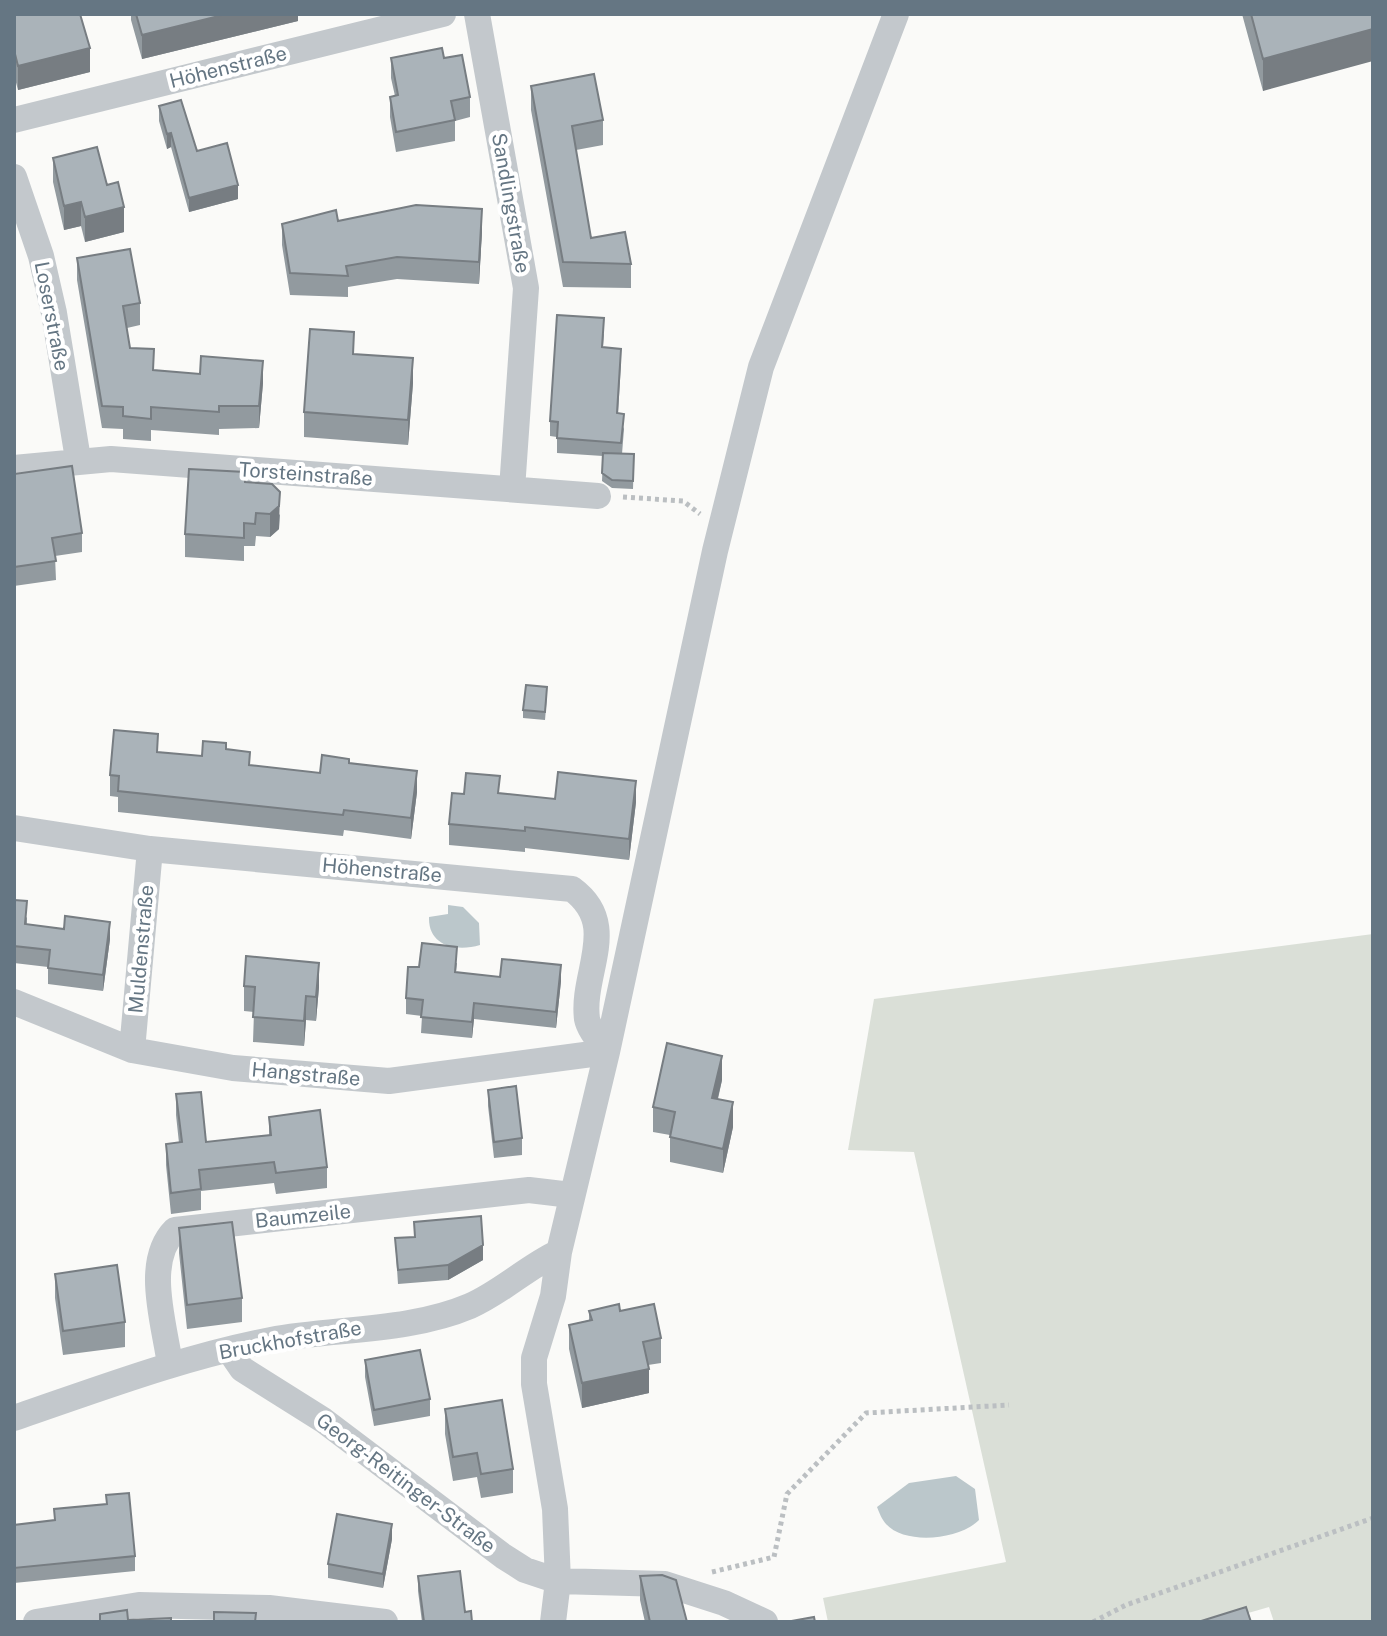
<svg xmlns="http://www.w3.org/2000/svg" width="1387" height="1636" font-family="'Public Sans',sans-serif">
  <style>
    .green { fill: #dadfd7 }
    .water { fill: #bbc7cb }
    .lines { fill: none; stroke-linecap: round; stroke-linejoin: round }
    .path { stroke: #bbbfc2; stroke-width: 5; stroke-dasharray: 4 4; stroke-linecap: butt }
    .minor { stroke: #c3c8cc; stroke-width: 26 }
    .wall { fill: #929a9f }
    .shaded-wall { fill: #777d82 }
    .building { fill: #aab3b9; stroke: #777d82; stroke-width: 2 }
    .labels { text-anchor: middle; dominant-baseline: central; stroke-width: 8; stroke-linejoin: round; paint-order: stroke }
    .street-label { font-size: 20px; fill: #657683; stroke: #fff }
  </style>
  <rect width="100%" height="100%" fill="#fafaf8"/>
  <path class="green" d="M1373,934V1622H1274L1269,1607L1217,1622H828L823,1598L1006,1562L914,1152L848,1150L874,999Z"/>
  <path class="water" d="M448,905L463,907L479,923L480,945C456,952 428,946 429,917L448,914Z
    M956,1476L975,1489L979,1520C961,1539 906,1546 886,1524C882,1520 879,1512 877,1507L909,1483Z"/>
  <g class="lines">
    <path class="path" d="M623,497L683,501L700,514
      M712,1572L774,1557L787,1494L866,1413L1009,1405
      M1093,1622L1126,1605L1373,1518"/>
    <path class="minor" d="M477,14L526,288L512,489
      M14,120L443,14
      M14,177L41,256L54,313L78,459
      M14,468L111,459L598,496
      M14,828L150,849L572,889C621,925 581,972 587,1019C589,1030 601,1043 607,1052
      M14,1002L132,1050L233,1068L389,1081L607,1052
      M132,1050L150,849
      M229,1350L242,1369L323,1420L503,1556L525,1570L558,1581L553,1622
      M170,1365C165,1325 143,1262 175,1230L529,1190L571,1195
      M14,1418C99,1389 183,1357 271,1340C335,1328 409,1332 470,1306C502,1292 527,1267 559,1252
      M36,1622L139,1605L269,1608L385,1622
      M765,1622L724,1603L665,1584L558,1581L555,1509L534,1384V1358L553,1296L559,1252L607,1052L715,551L761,367L896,14"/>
  </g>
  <path class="wall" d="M14,14L90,72L18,90L14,75Z
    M131,14H303L298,15V21L142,59L131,20Z
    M1242,14H1373L1263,91Z
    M391,58H444L470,97V117L455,121V141L396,152L390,117V97L395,96L391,78Z
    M531,86L603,120V145L576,150L591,238L631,264V288L563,287L531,110Z
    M159,106L197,151L238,199L189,212L171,147L167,149L159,121Z
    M53,158L107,185L124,232L85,242L81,226L64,230L53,182Z
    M338,221L482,231L479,284L397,279L348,287V297L290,295L282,245V224Z
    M77,258L140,303V325L127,328L130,348L154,370L263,383L259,428L219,429V435L151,430V441L123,439V429L102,428L77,280Z
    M604,333L603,347L621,363L618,414L624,429L622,454H634L633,489L612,488L602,481L603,456L557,453V437L550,436V421Z
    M354,354L413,383L408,445L304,437V412Z
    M14,474L82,533V552L55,556L56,580L14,586Z
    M245,482L280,515L279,529L270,537L256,536L255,546H244V561L185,557V534Z
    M547,696L545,720L523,718V710Z
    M226,749L250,765L320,773L349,763L417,792L411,839L344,830L343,836L118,812V797L110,796V775L158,752L202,756Z
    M500,793L555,799L636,802L629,860L525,848V852L449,845V824L464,794Z
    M14,900L27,918V924L110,939L103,991L48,984V967L14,963Z
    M457,963L456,972L500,977L561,981L556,1028L474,1019L472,1038L421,1033L422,1016L406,1014V998L419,967Z
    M244,986L319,987L316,1021L306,1020L304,1046L253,1042L254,1012L244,1011Z
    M722,1080L718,1099L733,1127L723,1173L670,1162V1135L653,1132V1107Z
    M488,1090L522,1138V1155L494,1158L488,1106Z
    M176,1094L206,1142L269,1135V1117L327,1167V1188L276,1194L274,1183L201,1191V1210L171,1214L166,1165V1144L179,1143L176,1115Z
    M414,1222L483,1260L448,1280L398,1284L395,1238L414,1237Z
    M179,1228L242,1298V1322L187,1329L179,1253Z
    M55,1274L125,1322V1347L63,1355L55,1298Z
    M14,1302L16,1319V1341H14Z
    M589,1311H620L661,1338V1363L648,1365L649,1393L582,1408L569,1349V1325L589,1320Z
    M365,1360L430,1399V1416L374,1426L365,1377Z
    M445,1409L513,1469V1493L481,1498L477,1477L453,1481L445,1434Z
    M106,1495L135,1556V1571L14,1583V1525L54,1520V1509L106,1504Z
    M392,1539L383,1588L328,1578V1564Z
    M418,1576L465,1612L472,1622H422L418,1591Z
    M640,1576L687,1622H645L640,1600Z"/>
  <path class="shaded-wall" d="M227,14H303L298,15V21L142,59V35Z
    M1373,29V61L1263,91V59Z
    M90,48V72L18,90V66Z
    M171,133V147L167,149V134Z
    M238,185V199L189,212V198Z
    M81,202V226L64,230V206Z
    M124,207V232L85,242V217Z
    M482,209V231L479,284V262Z
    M16,232V257H14V233Z
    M413,358V383L408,445V420Z
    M263,361V383L259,428V406Z
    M280,492L279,529L270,537V514Z
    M417,771V792L411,839V818Z
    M636,781V802L629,860V839Z
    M110,922V939L103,991V975Z
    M319,963V987L316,1021V997Z
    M561,965V981L556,1028V1012Z
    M306,996V1020L304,1046V1021Z
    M474,1003V1019L472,1038V1022Z
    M722,1056V1080L712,1122V1098Z
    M733,1102V1127L723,1173V1149Z
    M483,1245V1260L448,1280V1265Z
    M649,1369V1393L582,1408V1383Z
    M392,1524V1539L383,1588V1574Z"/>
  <path class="building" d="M14,14H80L90,48L18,66L14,50Z
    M136,14H227L142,35Z
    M1251,14H1373V29L1263,59Z
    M442,48L444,58L462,55L470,97L451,101L455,120L396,132L390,97L398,95L391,58Z
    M594,74L603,120L572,126L591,238L625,232L631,264L563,262L531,86Z
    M181,100L197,151L227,143L238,185L189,198L171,133L167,134L159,106Z
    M97,147L107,185L118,182L124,207L85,217L81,202L64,206L53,158Z
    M416,205L482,209L479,262L397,257L346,266L348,276L290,273L282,224L336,210L338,221Z
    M130,249L140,303L123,306L130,348L154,349L153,370L200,374L201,356L263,361L259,406H219V412L151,407V419L123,416V407L102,406L77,258Z
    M557,315L604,318L602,347L621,349L617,413L624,414L621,443L557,438L558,422L550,421Z
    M310,329L354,332L353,354L413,358L408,420L304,412Z
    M603,453L634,454L633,481L612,480L602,473Z
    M72,466L82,533L52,538L56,561L14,567V474Z
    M189,469L245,472V482L272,484L280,492L279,506L270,514L256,513L255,524L244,523V538L185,534Z
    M526,685L547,687L545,712L523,710Z
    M114,730L158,734L157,752L202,756L203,741L226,743V749L250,752L249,765L320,773L322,755L349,759V763L417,771L411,818L344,810L343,815L118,791L119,776L110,775Z
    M558,772L636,781L629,839L525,827V831L449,824L452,793L464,794L466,773L500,776L498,793L555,799Z
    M14,900L27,901L25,924L64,929L65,916L110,922L103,975L48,968L50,950L14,946Z
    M422,943L457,947L455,972L500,977L502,959L561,965L556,1012L474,1003L472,1022L421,1017L423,1000L406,998L408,967H419Z
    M246,956L319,963L316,997L306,996L304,1021L253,1017L255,987L244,986Z
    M667,1043L722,1056L712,1098L733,1102L723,1149L670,1137L675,1112L653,1107Z
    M516,1086L522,1138L494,1142L488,1090Z
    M201,1092L206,1142L271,1135L269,1117L320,1110L327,1167L276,1173L274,1162L199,1170L201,1189L171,1193L166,1144L182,1142L176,1094Z
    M481,1216L483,1245L448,1265L398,1270L395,1238L415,1237L414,1222Z
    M232,1222L242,1298L187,1305L179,1228Z
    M117,1265L125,1322L63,1331L55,1274Z
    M619,1304L620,1311L654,1304L661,1338L643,1342L649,1369L582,1383L569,1325L592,1320L589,1311Z
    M420,1350L430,1399L374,1410L365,1360Z
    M502,1400L513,1469L481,1474L477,1453L453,1457L445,1409Z
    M129,1493L135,1556L14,1568V1525L55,1520L54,1509L107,1504L106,1495Z
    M337,1514L392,1524L383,1574L328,1564Z
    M460,1571L465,1612L471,1611L472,1622H424L418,1576Z
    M662,1575L676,1580L687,1622H650L640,1576Z
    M1246,1607L1251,1622H1198Z
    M127,1610L128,1620L171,1618V1622H100V1614Z
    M214,1612L256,1613L255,1622H214Z
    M814,1617L815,1622H786Z"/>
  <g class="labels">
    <g class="street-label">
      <text transform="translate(228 67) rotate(-14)">Höhenstraße</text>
      <text transform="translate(511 203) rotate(80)">Sandlingstraße</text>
      <text transform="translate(52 316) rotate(79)">Loserstraße</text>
      <text transform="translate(306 474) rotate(4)">Torsteinstraße</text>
      <text transform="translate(382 870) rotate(5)">Höhenstraße</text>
      <text transform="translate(141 949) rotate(-85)">Muldenstraße</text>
      <text transform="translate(306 1074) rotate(5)">Hangstraße</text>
      <text transform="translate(303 1216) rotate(-6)">Baumzeile</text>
      <text transform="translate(290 1340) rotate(-10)">Bruckhofstraße</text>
      <text transform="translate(406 1483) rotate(37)">Georg-Reitinger-Straße</text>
    </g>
  </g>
  <rect width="1387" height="1636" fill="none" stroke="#657683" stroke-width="32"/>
</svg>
